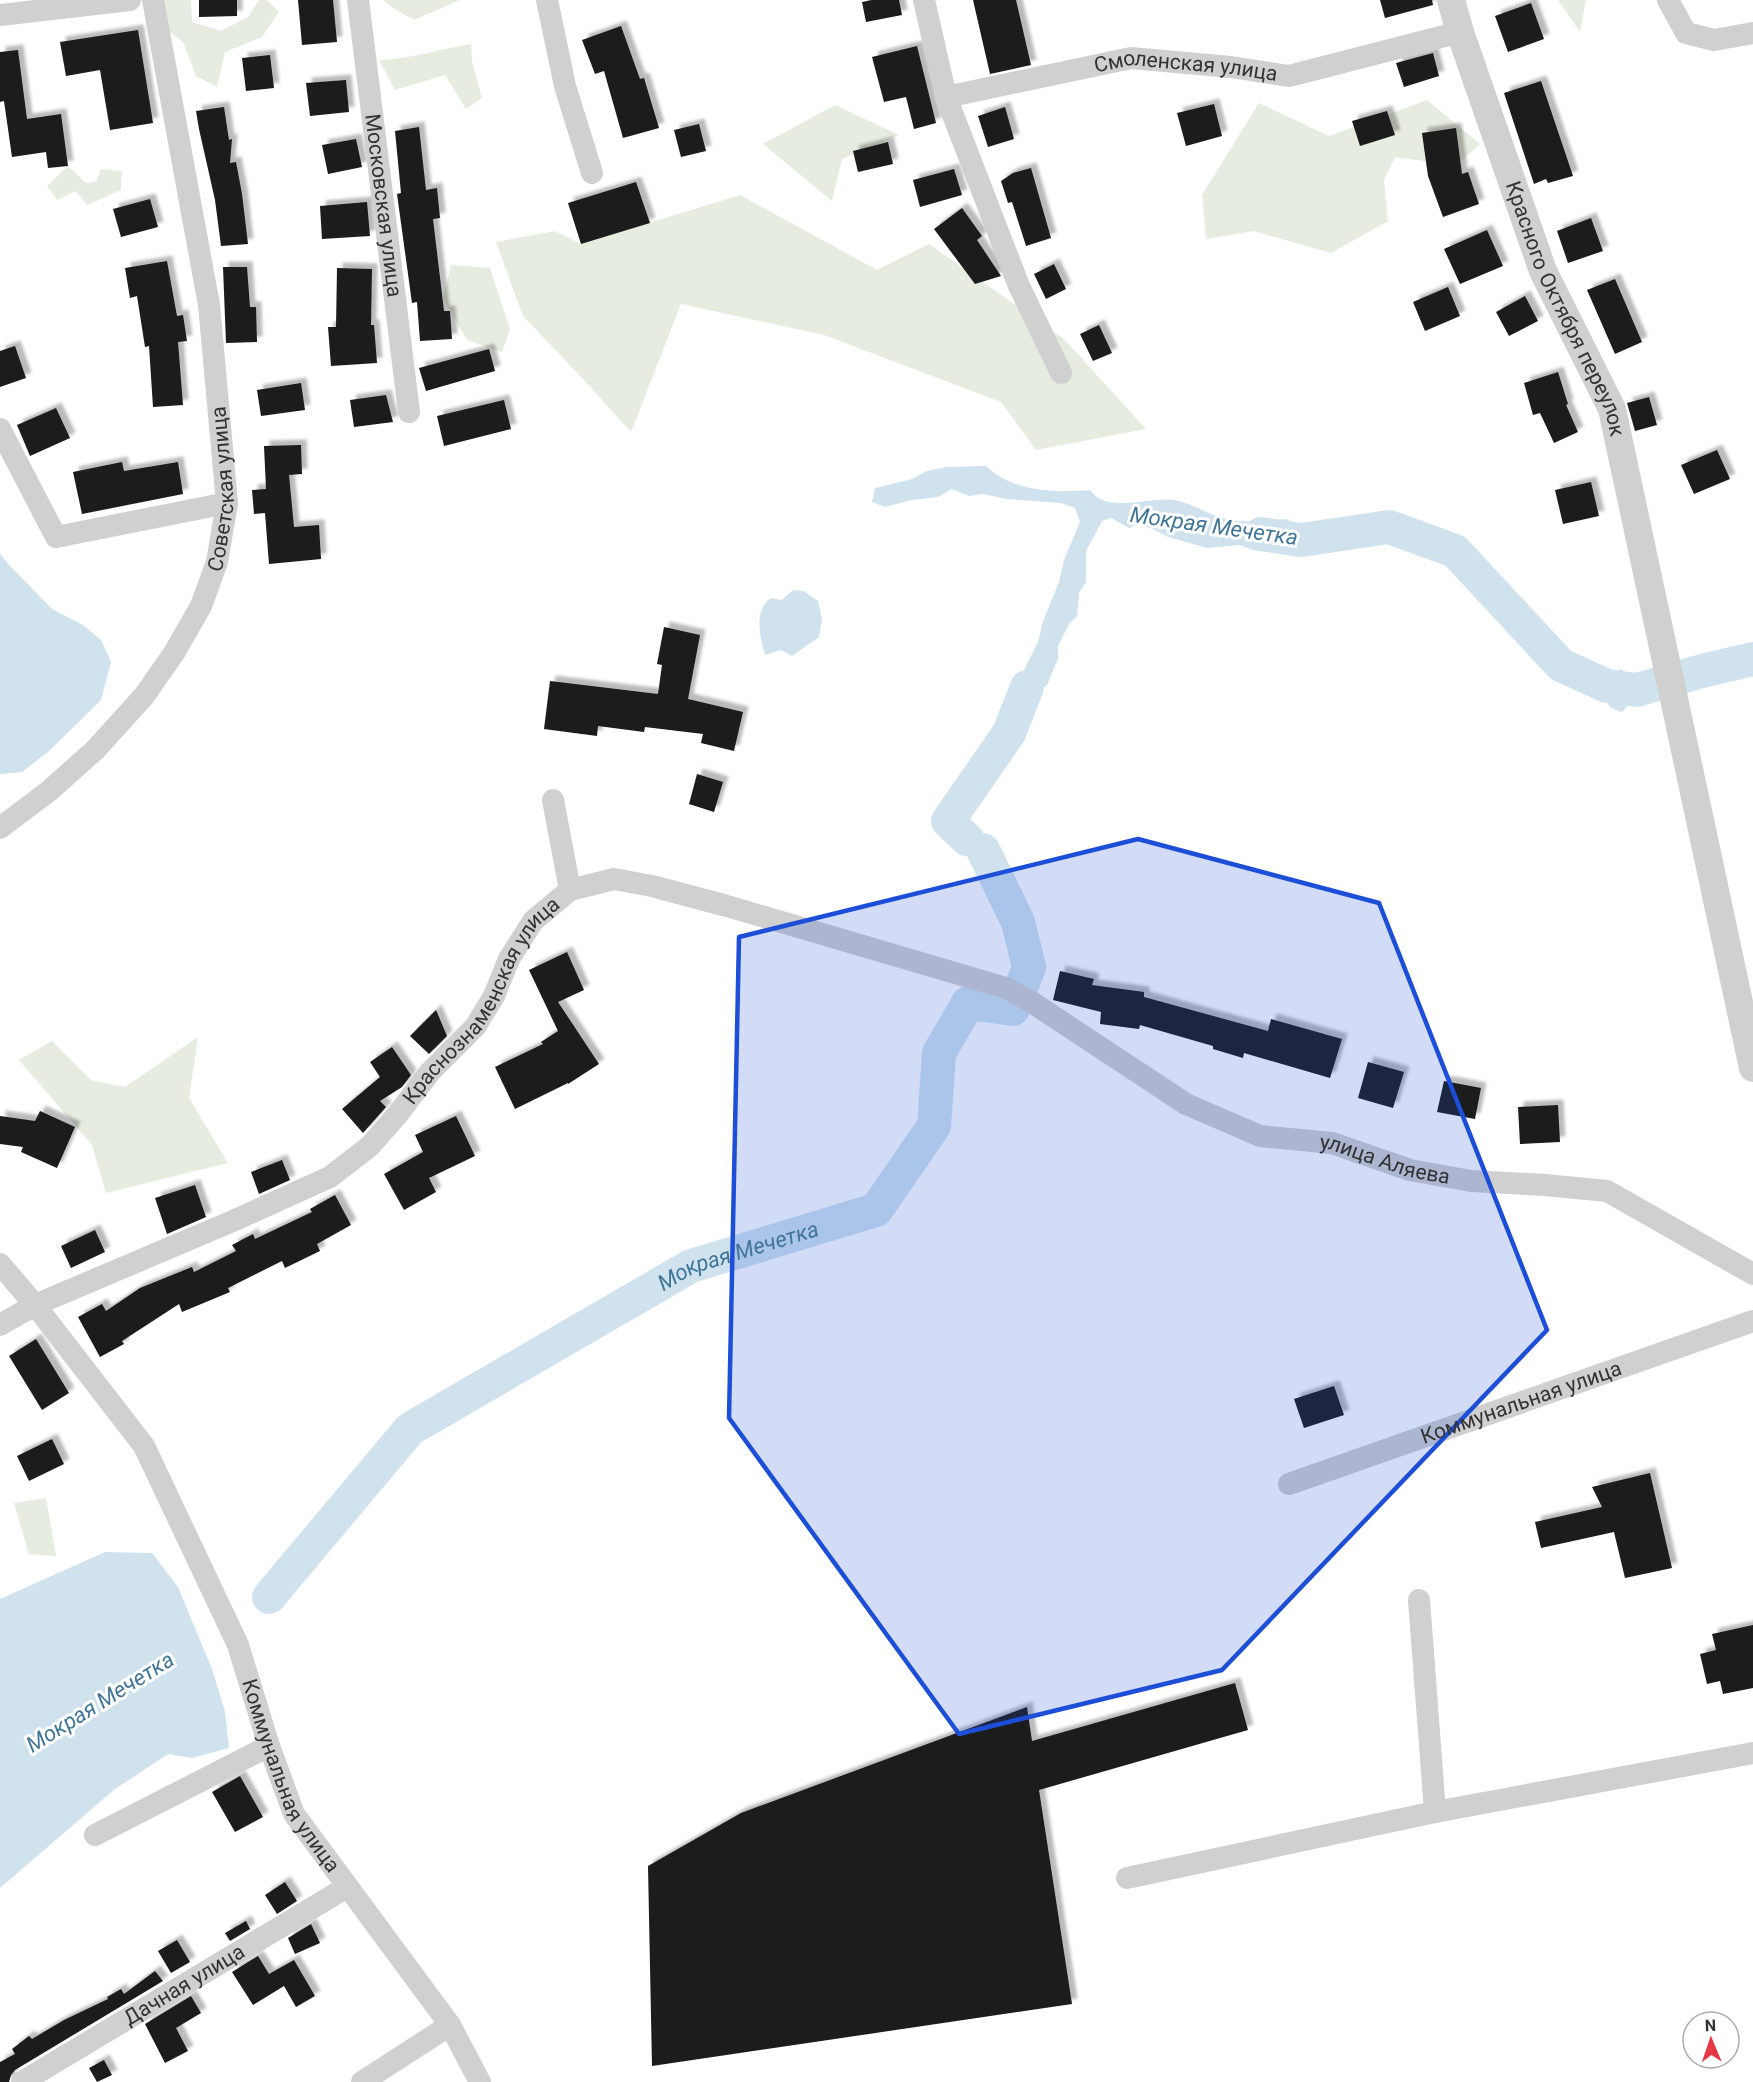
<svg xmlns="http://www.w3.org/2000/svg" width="1753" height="2082" font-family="Roboto,sans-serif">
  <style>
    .green { fill: #e6ecdf }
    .water { fill: #cfe2ee }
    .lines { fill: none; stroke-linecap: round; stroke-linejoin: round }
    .river { stroke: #cfe2ee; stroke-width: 34 }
    .building { fill: #1a1a1a; filter: url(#shadow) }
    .minor { stroke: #d0d0d0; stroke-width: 22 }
    .tertiary { stroke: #d0d0d0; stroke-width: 28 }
    .marked { fill: #1d4ed8; fill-opacity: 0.2; stroke: #1d4ed8; stroke-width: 4.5; stroke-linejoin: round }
    .labels { text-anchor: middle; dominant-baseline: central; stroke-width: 6; stroke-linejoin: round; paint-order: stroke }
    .street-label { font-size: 21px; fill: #333; stroke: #fff }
    .water-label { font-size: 22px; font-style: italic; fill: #3f7597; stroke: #fff }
  </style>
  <defs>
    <filter id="shadow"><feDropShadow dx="5.5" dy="-5.5" stdDeviation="1.5" flood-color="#0004"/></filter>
  </defs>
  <rect width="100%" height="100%" fill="#fff"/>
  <path class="green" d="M154,0H191L192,22L221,31L248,17L259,0H267L279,12L262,37L225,52L217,87L196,76L183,42L167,30Z
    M383,0H460L414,20L393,8Z
    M1558,0H1586L1580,32Z
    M471,44L472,61L482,98L466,109L445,75L395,90L379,60C411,59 440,49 471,44Z
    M1427,100L1480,144L1455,166L1395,157L1384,180L1388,221L1331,253L1254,231L1206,239L1202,195L1259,103L1329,136Z
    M835,105L899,135L842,159L832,201L763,144Z
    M68,166L86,183L96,182L101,169L122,171L121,190L87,205L76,191L57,200L47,186Z
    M740,195L877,270L929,244L1064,339L1146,429L1036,450L1001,402L824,335L681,304L631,432L583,379L523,316L496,242L555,231L581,244Z
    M451,265L490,268L510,329L502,352L467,340L443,299Z
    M198,1037L189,1098L228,1163L106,1193L92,1145L19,1060L52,1041L91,1080L125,1087Z
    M46,1498L56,1556L29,1554L14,1503Z"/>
  <path class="water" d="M986,466C1013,492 1055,493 1090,490C1093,493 1097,498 1100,499C1121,509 1153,497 1174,500C1191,503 1206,513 1222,518C1244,524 1265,521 1287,519L1305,534L1308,544L1299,552L1285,547L1269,552L1253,550L1240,545L1207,548L1168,537L1153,529L1137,524L1129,528L1111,518L1102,521L1086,551V582L1079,593L1077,616L1069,624L1058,646V659L1047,685L1040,690L1033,701L1022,727L1013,734L1004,727L1019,680L1038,642L1043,621L1059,582L1064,560L1080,522L1075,508L1061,503L1007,499L983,494L969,496L952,489L938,497L912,500L885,507L872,502L875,488L912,479L927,471L947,467Z
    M0,554L10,566L52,609L83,625L101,640L111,662L101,700L48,752L22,772L0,774Z
    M793,590L804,591L818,601L822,619L819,637L792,656L781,650L765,655C760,637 753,610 771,598L782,600Z
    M1621,669L1629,675L1646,673L1651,699L1630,703L1622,712L1611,708L1592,683L1597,675L1602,671L1612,676Z
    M105,1552L152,1553L178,1587L212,1669L225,1711L229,1748L192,1758L168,1754L115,1789L0,1888V1599Z"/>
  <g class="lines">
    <g class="river">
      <path d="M1261,534L1301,540L1389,527L1455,551L1561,665L1607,686L1637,690L1702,671L1753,659"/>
      <path d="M967,839L948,821L1009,733L1027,687"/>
      <path id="s1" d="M269,1597L410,1429L691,1266L876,1210L934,1126L939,1053L968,1003L1013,1009L1029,967L1018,922L983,850"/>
    </g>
  </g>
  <path class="building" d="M199,0H237V16L199,17Z
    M298,0H333L337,42L302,45Z
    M872,0H899L902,15L866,22L862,2Z
    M973,0H1016L1031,65L990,74Z
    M1380,0H1432L1433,5L1385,18Z
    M1531,3L1544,39L1508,52L1495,16Z
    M621,26L640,79L644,78L659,128L623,138L604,71L595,74L582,40Z
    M138,30L153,123L110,130L100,70L66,76L60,42Z
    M917,46L936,123L914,129L906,97L884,102L872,57Z
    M18,50L27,119L61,114L68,166L48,168L46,152L12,157L4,101L0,102V52Z
    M1433,53L1439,76L1404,87L1396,63Z
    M270,55L274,88L246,91L242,58Z
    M346,80L349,112L310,116L306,83Z
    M1541,81L1573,176L1548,183L1546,179L1534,184L1504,93Z
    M1214,104L1222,136L1186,146L1177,113Z
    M224,107L229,140L232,139L230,163L236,162L242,194L248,244L221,246L215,200L199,129L196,111Z
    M1005,107L1014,139L988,147L978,116Z
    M1387,111L1395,135L1360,146L1352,121Z
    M699,124L706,151L681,157L674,130Z
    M419,127L426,190L437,188L440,218L433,219L444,311H450L452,339L420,341L417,302L412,303L397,194L401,193L395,131Z
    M1456,128L1462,174L1468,172L1479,204L1443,217L1428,176L1422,133Z
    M356,139L362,167L328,174L322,145Z
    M888,142L893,164L858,172L853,151Z
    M1031,168L1051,238L1026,246L1012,202L1008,203L1001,181L1013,173Z
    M954,169L962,195L920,207L913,180Z
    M636,182L650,223L581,244L568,203Z
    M150,199L158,227L121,237L113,209Z
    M367,202L370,236L322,239L320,206Z
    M962,208L982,236L977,240L1001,276L975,284L934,229Z
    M1591,218L1603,251L1568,263L1557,231Z
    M1487,230L1503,266L1460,284L1444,249Z
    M167,261L177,316L183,315L187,341L178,342L183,405L153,407L149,346L145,347L137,296L130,298L125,268Z
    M1054,264L1066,289L1046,299L1034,274Z
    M223,267H247L250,307H256L257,342L226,343Z
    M337,268L372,269L371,325H374L377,363L331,366L328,327H336Z
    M1615,279L1642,342L1615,354L1587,290Z
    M1448,287L1460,316L1425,331L1413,302Z
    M1525,296L1538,321L1509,336L1496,312Z
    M1099,325L1112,353L1093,361L1080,334Z
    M15,346L26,378L0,387V351Z
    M489,349L495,371L426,391L419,368Z
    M1558,372L1568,404L1566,405L1578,432L1554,443L1540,413L1533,415L1524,383Z
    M301,383L305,410L261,416L257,390Z
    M386,395L393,422L354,427L350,400Z
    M1649,397L1657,425L1635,431L1627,403Z
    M504,400L511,429L444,446L437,416Z
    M56,408L70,438L30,456L17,425Z
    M301,445L302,474L289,475L294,527L319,525L321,559L269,564L265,513L254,514L252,490L266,489L264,446Z
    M1717,450L1730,479L1694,494L1681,465Z
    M122,462L124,471L178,462L183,494L82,514L73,472Z
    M1591,482L1599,516L1563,524L1555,490Z
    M664,627L700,635L688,699L743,712L734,751L701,743L703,734L645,727L644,732L598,726L597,736L544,729L550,681L658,694L662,665L657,664Z
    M697,774L723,782L714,812L689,804Z
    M567,952L584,990L558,1002L599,1064L568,1084V1083L515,1109L495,1067L543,1044L541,1042L558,1031L529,970Z
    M1060,971L1094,979L1092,985L1144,992V997L1268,1031L1271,1019L1342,1039L1330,1078L1244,1053L1243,1058L1213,1049V1046L1140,1025L1139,1029L1100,1024L1101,1012L1053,1000Z
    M436,1010L447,1036L429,1054L410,1036Z
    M392,1047L411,1075L402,1087L380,1101L386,1107L363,1133L342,1109L380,1077L370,1062Z
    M1368,1062L1404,1072L1393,1108L1358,1098Z
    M1444,1081L1481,1088L1475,1119L1437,1112Z
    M1558,1105L1560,1142L1520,1144L1518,1107Z
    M40,1111L75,1127L57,1168L21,1152L23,1147L0,1144V1116L35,1121Z
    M456,1116L475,1156L429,1178L436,1192L404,1210L384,1174L423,1152L415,1135Z
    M282,1160L290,1180L259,1194L251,1172Z
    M195,1185L206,1217L167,1234L155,1198Z
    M335,1195L351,1225L317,1244L320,1251L285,1268L282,1261L228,1288L230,1292L182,1312L179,1304L122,1341L124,1344L100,1357L78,1317L102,1304L106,1311L140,1288L192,1267L194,1272L236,1251L232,1245L253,1234L255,1239L312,1212L310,1209Z
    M95,1230L105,1252L71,1268L61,1246Z
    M36,1339L69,1393L42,1410L9,1356Z
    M1334,1386L1344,1415L1304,1428L1294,1399Z
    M52,1439L64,1464L29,1481L17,1456Z
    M1650,1473L1672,1568L1625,1578L1614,1532L1541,1548L1535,1522L1602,1507L1592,1487Z
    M1753,1625V1688L1723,1694L1720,1681L1707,1684L1700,1654L1716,1650L1712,1634Z
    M1235,1683L1248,1730L1039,1790L1072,2004L652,2066L648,1866L741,1813L1027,1707L1032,1741Z
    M240,1776L263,1817L235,1832L212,1792Z
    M285,1882L297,1901L277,1914L265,1895Z
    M246,1921L250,1929L230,1941L225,1933Z
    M311,1924L320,1943L295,1954L288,1938Z
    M177,1940L190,1962L171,1973L158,1951Z
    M258,1956L269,1974L294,1960L315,1996L296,2007L284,1986L253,2005L232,1972Z
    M155,1971L163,1981L15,2070L11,2075L9,2082H0V2062L15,2054L12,2049L29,2036L32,2039L64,2020L108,1999L107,1997L121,1989L124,1994Z
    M191,1996L201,2013L176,2028L188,2051L165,2063L145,2024Z
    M104,2060L112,2075L97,2082L89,2068Z"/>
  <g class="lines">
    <g class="minor">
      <path id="s2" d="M358,0L409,412"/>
      <path d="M547,0L565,86L592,173"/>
      <path d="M924,0L946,97L1019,286L1061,373"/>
      <path d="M1668,0L1686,33L1714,40L1753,33"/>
      <path d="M0,15L130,0"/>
      <path id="s3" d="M946,97L1131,58L1231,67L1289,76L1460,32"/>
      <path d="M0,429L56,537L227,503"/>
      <path d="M553,800L570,890"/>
      <path id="s4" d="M0,828L49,791L95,750L144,696L174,653L201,606L217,562L227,503L209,305L153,0"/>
      <path id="s5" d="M0,1264L35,1305L144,1446L238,1645L269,1746L294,1814L450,2025L480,2082"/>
      <path id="s6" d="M0,1325L35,1305L235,1220L330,1177L370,1146L398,1114L430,1072L475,1027L494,996L509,959L533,921L570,890L614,879L652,886L727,906L1006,988L1030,1001L1186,1104L1260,1136L1332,1143L1410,1170L1471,1181L1545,1185L1607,1191L1753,1274"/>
      <path id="s7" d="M1289,1484L1753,1321"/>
      <path d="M1419,1600L1435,1812"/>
      <path d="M95,1835L269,1746"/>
      <path d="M1127,1878L1435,1812L1753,1753"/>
      <path id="s8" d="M22,2082L347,1887"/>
      <path d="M362,2082L450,2025"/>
    </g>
    <path class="tertiary" id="s9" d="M1451,0L1460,32L1543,271L1612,409L1753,1068"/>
  </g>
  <path class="marked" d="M1138,839L1379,903L1547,1330L1222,1670L959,1734L729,1418L739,937Z"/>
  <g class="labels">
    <g class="street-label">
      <text stroke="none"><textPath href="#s3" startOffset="244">Смоленская улица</textPath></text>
      <text stroke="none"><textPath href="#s2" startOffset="207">Московская улица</textPath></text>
      <text stroke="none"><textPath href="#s9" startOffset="330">Красного Октября переулок</textPath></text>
      <text stroke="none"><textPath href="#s4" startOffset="423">Советская улица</textPath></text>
      <text stroke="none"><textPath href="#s6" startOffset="597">Краснознаменская улица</textPath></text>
      <text stroke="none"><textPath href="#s6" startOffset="1616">улица Аляева</textPath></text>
      <text stroke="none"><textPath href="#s7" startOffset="246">Коммунальная улица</textPath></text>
      <text stroke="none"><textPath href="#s5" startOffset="594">Коммунальная улица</textPath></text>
      <text stroke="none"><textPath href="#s8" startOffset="189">Дачная улица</textPath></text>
    </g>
    <g class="water-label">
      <text transform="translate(1214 526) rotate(8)">Мокрая Мечетка</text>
      <text stroke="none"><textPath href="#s1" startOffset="592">Мокрая Мечетка</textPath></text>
      <text transform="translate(100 1702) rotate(-32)">Мокрая Мечетка</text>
    </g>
  </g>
  <g transform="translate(1711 2040) rotate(358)"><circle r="28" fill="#ffffff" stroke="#adadad" stroke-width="1.5"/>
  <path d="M0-4.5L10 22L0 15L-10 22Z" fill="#e63946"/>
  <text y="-9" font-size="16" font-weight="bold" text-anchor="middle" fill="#333333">N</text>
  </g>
</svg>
